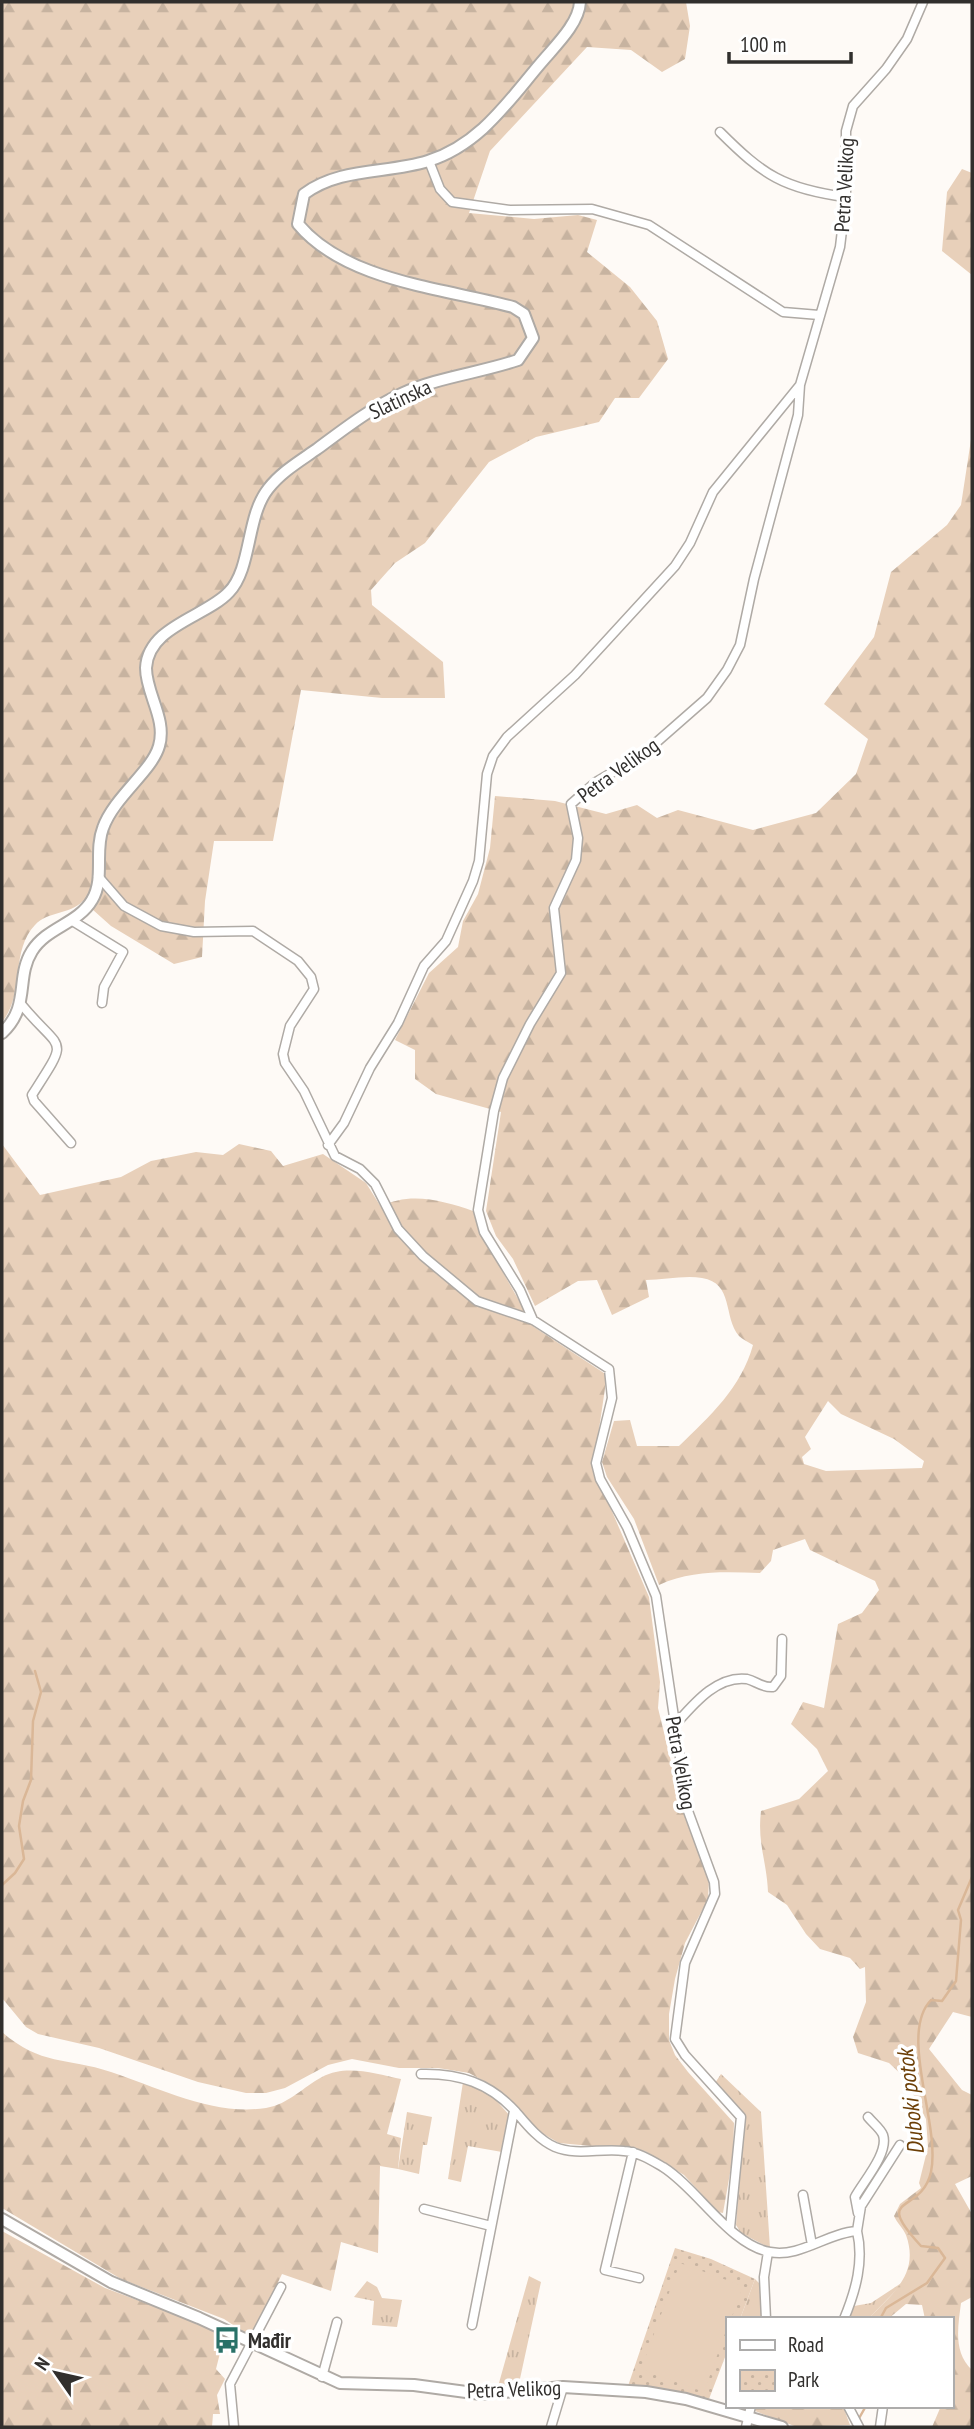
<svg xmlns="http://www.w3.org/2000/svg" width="974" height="2429" font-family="'PT Sans Narrow',sans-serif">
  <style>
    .grass { fill: url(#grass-tufts) }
    .forest { fill: url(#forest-firs); fill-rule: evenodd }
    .park { fill: url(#park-dots) }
    .pitch { fill: #e8d0ba }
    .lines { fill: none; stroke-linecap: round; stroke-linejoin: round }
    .stream { stroke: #dab797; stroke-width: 2.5 }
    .street-casing { stroke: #afaaa5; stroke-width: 11 }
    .secondary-casing { stroke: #afaaa5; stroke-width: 14 }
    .street { stroke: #fff; stroke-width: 8 }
    .secondary { stroke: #fff; stroke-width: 10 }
    .labels { text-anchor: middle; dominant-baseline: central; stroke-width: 7; stroke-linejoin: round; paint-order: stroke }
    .street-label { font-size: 21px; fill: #312f2d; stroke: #fff }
    .poi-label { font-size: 21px; font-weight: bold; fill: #312f2d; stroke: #fff; text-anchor: start }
    .water-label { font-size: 23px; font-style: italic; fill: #6c3f07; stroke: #fff }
  </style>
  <defs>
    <pattern id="grass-tufts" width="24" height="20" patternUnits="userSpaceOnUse" patternTransform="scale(1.75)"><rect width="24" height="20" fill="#e8d0ba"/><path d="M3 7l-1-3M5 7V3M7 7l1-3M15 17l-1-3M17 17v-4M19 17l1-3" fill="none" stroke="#c7b3a0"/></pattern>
    <pattern id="forest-firs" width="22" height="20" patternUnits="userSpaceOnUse" patternTransform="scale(1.75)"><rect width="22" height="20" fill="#e8d0ba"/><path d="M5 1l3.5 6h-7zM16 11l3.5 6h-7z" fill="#c7b3a0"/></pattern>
    <pattern id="park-dots" width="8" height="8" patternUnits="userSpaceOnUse" patternTransform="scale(1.75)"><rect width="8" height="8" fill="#e8d0ba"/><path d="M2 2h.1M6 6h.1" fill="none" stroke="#c7b3a0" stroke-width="1.8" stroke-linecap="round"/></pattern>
  </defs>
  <rect width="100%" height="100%" fill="#fefaf6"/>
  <path class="grass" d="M721,2074L761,2112L770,2248L741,2233L736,2225L744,2117L715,2083Z
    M463,2082L488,2091L510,2116L502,2152L468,2146L461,2182L448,2179Z
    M407,2112L432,2117L427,2145H423L419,2174L398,2169Z
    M529,2276L541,2282L518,2388L497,2390Z
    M755,2279L760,2284L762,2319H740Z
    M906,2280L869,2318L849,2319L854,2306L871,2303Z
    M367,2281L377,2287L382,2298L402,2300L397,2327L372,2325L374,2301L354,2297Z"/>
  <path class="forest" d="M2,2H686L690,26L685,59L662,72L631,50L587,47L490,151L469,213L534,219L578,215L597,220L587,252L630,287L657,321L668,359L639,398H615L599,422L536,437L489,462L425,543L395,563L371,590L372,605L443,662L445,698H382L301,690L273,841H214L205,901L202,957L174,964L111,926L83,901C69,915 48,911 35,925C10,951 25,995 2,1022Z
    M962,169L972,173V275L942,251L947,192Z
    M972,433V2017L953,2012L929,2049L962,2090L972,2095V2176L955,2184L972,2214V2297L961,2303C958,2327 953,2352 972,2370V2427H932L941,2406H951V2319H925L922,2305L906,2304L888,2319H868C892,2294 920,2274 906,2235C903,2228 897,2223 894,2216L900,2204L921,2188L919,2183L928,2147L926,2119L904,2077L889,2063L858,2053L853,2037L866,2002L865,1967L860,1969L850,1958L820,1949L806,1934L787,1905L768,1892C767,1862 757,1843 761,1811L799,1799L828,1771L817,1749L791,1724L803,1702L824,1708L838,1624L862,1613L879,1590L875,1581L810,1550L805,1539L773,1550L771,1561L760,1573C724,1572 692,1570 659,1585L634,1519L607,1477L602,1462L614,1421L630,1420L637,1446H679C710,1416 741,1388 753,1345C748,1342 742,1339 739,1336C723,1317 734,1283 702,1278C685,1275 663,1280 646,1280L649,1297L612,1315L597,1280L578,1281L535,1306L513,1259L496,1236L486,1211L501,1112L436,1094L415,1079V1050L395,1040L429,973L458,947L463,921L478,894L490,848L495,796L555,801L606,814L637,805L657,818L678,810L753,830L816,813L856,774L868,739L824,704L874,637L891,572L947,525L961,505ZM828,1401L841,1414L894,1439L924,1461L922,1468L826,1471L804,1464L802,1457L811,1449L805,1437Z
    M2,1144L40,1195L121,1177L151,1161L196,1152L223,1155L239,1144L271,1151L283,1166L323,1154L366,1183L381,1207C409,1191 444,1201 473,1211L479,1230L534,1327L607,1375L594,1463L598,1479L649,1597L660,1682L658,1708L684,1815L709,1880L708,1899L685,1943L675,1979L669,2014V2040L675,2055L688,2072L734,2123L733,2156L723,2213L718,2212L684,2175L645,2151L559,2143L540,2132L512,2101L491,2085L469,2073L438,2068H399L352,2059L328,2065L285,2088L266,2093H246L198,2082L99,2048L38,2034L26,2027L2,1998Z
    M2,2032C41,2066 66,2057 111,2072C160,2088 212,2116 266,2108C289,2104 303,2087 322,2077C347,2064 375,2074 401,2079L387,2134L401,2138L398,2169L380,2166L378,2253L341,2242L331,2291L282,2274L256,2328L247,2334L224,2319L121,2279L2,2208Z
    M2,2231L105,2288L217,2330L223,2341L216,2369L225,2379L217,2395L220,2414H213L212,2427H2Z
    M756,2406H843L850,2425L797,2427L755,2411Z"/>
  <path class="park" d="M675,2248L711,2259L755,2279L740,2319H727V2352L709,2399L659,2388L628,2386Z"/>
  <path class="pitch" d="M680,2263L743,2286L731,2319H727V2328L704,2392L641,2369Z"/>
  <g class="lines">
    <path class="stream" d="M972,1859V1860
      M2,1885L15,1873L24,1859L19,1826L23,1801L31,1780L33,1721L41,1692L35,1671
      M880,2319L886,2308L927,2283L945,2258L938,2248L921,2246C871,2192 921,2216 931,2172C941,2125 898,2034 931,2000L942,2001L956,1981L961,1920L958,1910L972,1877
      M854,2427L866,2406"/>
    <defs>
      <path id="street" d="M720,132C763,175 784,189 846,197
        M429,161L440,189L452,202L510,210L592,209L649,225L783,312L819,315
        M98,876L124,906L161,926L194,932L253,931L298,961L311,977L314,989L290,1026L283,1054L285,1063L304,1091L335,1156L360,1169L375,1184L398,1229L423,1256L477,1301L533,1320L609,1369L612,1398L596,1463L600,1479L627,1527L656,1596L688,1811L714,1882L715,1894L685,1963L675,2039L685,2055L741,2117L730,2228
        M71,920L123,952L104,987L102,1003
        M21,1004C62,1054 71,1034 32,1095L34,1101L71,1143
        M328,1145L344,1123L370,1068L398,1023L424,966L446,941L473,881L479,861L487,774L493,756L507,737L575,675L675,566L690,543L713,492L800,385L840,247L846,197V131L853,106L886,69L907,39L923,2
        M533,1320L520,1290L484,1232L478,1210L494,1111L503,1078L530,1024L561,973L554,908L576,860L578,838L571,804L596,782L642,755L707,698L727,670L740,645L754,579L798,415L800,385
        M674,1726C692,1706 716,1675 747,1679C756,1681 762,1688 773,1687L781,1676L782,1639
        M421,2074C459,2073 490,2083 516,2112C527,2125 539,2140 555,2147C577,2156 601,2148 624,2151C638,2152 651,2160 663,2167C698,2189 730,2245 770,2252C800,2258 827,2233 857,2231C864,2261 856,2290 844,2319
        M633,2152L605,2270L639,2278
        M803,2195L812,2245
        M424,2209L491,2226
        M858,2213L855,2197C863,2182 889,2153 883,2135C881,2129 872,2122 868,2117
        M857,2231L861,2206L900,2145
        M766,2319L764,2277L768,2252
        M472,2325L514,2111
        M322,2377L337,2322
        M848,2406L859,2427
        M234,2427L230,2384L281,2287
        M551,2427L563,2387
        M746,2427L751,2406
        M880,2427L883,2406"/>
      <path id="secondary" d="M2,1033C31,1006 15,978 32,951C47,927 78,924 92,900C105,879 94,851 103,828C114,797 152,771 159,746C167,719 146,694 146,668C148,626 206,617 229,592C252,568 246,517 268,489C281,472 300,461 317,449C344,429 371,408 401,394C438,377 480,373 518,360L533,338L524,314L513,307C445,288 346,282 298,224L304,194C340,167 387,174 428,161C479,145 507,103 540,64C554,47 579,24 580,2
        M2,2219L111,2282L199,2318L340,2383L414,2385L481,2394L563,2387L646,2392L686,2399L782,2427"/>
    </defs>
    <use href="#street" class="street-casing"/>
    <use href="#secondary" class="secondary-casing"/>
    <use href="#street" class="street"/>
    <use href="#secondary" class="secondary"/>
  </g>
  <defs>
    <symbol id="bus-bare" viewBox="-9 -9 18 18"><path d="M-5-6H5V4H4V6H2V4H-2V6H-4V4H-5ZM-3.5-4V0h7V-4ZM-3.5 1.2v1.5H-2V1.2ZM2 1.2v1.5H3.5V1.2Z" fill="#297168" stroke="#fff" stroke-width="2.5" paint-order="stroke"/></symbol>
  </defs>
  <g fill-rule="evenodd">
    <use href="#bus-bare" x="208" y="2321" width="38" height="38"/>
  </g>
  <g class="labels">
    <g class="street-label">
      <text transform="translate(844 185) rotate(-87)">Petra Velikog</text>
      <text transform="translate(400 399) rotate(-25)">Slatinska</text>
      <text transform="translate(618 770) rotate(-36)">Petra Velikog</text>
      <text transform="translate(681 1763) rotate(80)">Petra Velikog</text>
      <text transform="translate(514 2389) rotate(-2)">Petra Velikog</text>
    </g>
    <g class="poi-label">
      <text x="248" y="2340">Mađir</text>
    </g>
    <g class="water-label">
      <text transform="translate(910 2102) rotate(-96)">Duboki potok</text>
    </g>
  </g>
  <rect width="974" height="2429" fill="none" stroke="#312f2d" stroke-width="7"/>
  <rect x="726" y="2317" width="228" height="91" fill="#ffffff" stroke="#adacab" stroke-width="2"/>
  <rect x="740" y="2340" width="35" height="10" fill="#ffffff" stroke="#adacab" stroke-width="2"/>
  <text x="788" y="2352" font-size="21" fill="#312f2d">Road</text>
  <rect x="740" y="2370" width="35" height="21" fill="url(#park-dots)" stroke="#adacab" stroke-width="2"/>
  <text x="788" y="2387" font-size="21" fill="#312f2d">Park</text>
  <g transform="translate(56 2373) rotate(304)" stroke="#ffffff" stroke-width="5" paint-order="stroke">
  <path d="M0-5L12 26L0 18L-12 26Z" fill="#312f2d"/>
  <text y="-10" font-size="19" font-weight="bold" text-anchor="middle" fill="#312f2d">N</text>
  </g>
  <path d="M729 52v10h122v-10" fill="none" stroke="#312f2d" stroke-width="3.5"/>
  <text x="740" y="52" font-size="21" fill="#312f2d" stroke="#ffffff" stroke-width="5" paint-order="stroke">100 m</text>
</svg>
